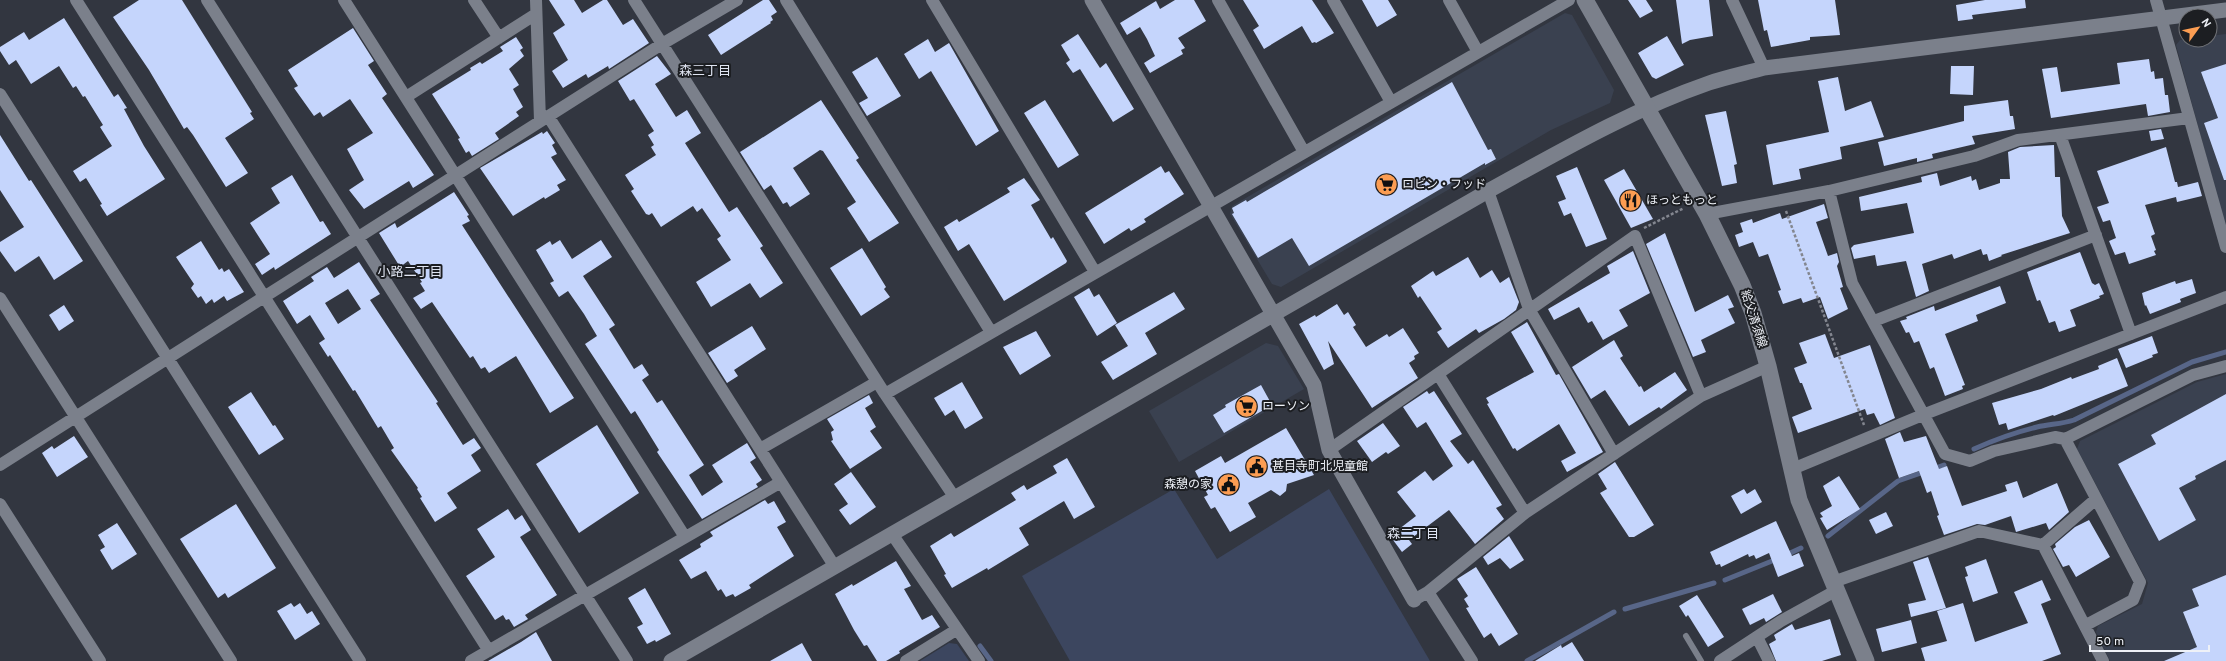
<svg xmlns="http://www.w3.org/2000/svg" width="2226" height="661" font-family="Overpass,'Noto Sans JP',sans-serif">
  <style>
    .built { fill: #3a4150 }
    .green { fill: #3c465f }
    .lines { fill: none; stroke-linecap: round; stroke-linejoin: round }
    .stream { stroke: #586688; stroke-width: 5 }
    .building { fill: #c5d5fc; fill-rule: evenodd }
    .path { stroke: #83868f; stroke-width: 2.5; stroke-dasharray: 3 2; stroke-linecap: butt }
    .service { stroke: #7b808b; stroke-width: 6 }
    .minor { stroke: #7b808b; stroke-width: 12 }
    .tertiary { stroke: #7b808b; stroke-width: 15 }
    .secondary { stroke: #7b808b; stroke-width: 17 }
    .labels { text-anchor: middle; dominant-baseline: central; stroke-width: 4; stroke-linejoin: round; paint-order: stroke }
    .poi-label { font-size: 12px; fill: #eef1f7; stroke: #1c1e22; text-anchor: start }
    .street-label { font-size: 12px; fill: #eef1f7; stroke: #1c1e22 }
    .neighbourhood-label { font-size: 13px; fill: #dfe4f1; stroke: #1c1e22 }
  </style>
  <rect width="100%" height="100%" fill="#323640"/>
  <path class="built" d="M1565,13L1572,15L1614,90L1610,103L1551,130L1281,287L1272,284L1230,214L1232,206Z
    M2226,34V229L2176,45L2180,40H2210V36Z
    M1266,343L1278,346L1304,389L1179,462L1149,411Z
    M2226,374V661H2110L2096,632L2098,626L2142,604L2148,583L2077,449L2080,441L2197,382Z"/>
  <path class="green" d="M1174,489L1217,559L1329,489L1430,661H1070L1022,576Z
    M949,643L957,644L969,661H920Z"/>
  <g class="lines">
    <path class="stream" d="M1974,449C1994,440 2016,432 2037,427C2050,424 2062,424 2074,420L2192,362L2226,352
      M1828,536L1898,481L1944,465
      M1786,555L1801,548
      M1725,580L1777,559
      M1625,609L1714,583
      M980,646L991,661
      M1527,661L1614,612"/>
  </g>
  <path class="building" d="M139,0H182L252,112L250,113L254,119L225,138L248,173L226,187L193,135L187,127L184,129L149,70L113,17Z
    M549,0H574L582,13L603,0H607L623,25L633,19L649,43L609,69L608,66L588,78L586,74L563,88L552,71L568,60L553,33L565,25Z
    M763,0H769L777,12L771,16L773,20L770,22L771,23L721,55L708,35Z
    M1175,0H1194L1206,21L1178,38L1185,48L1181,50L1183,54L1150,73L1144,63L1155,56L1147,39L1140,27L1127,35L1120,23L1156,1L1160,9Z
    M1243,0H1312L1334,33L1316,43L1315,42L1312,43L1302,26L1264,49L1253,30L1259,26Z
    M1362,0H1388L1397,15L1377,27Z
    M1628,0H1646L1653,11L1640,18Z
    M1676,0H1709L1713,36L1690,40L1682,44Z
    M1758,0H1835L1840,35L1810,37V40L1771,47L1767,30L1764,31Z
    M1985,0H2025L2026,8L1972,15L1973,19L1958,21L1956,5Z
    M64,18L114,97L118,94L127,108L124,109L144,146L165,179L107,216L100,205L102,204L86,178L80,182L73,171L112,146L100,127L103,125L85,96L83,97L76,86L73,88L59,66L31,84L16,60L9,65L0,51V47L24,32L29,40Z
    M353,28L374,61L368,65L387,94L382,98L434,175L413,188L409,181L364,209L349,190L364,180L347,149L373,133L350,99L323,117L320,112L314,116L294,88L298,86L288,70Z
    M1078,34L1100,68L1106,63L1134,109L1113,122L1080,69L1073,73L1066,63L1070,60L1061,45Z
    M1667,36L1684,65L1656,79L1652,77L1638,53Z
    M516,37L523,48L520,50L524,56L509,69L519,85L513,89L514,91L523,107L516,112L519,116L495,133L499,139L472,156L469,151L466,153L458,139L460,138L455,130L432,94L471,70L470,68L480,62L482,64L503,51L500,47Z
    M928,39L935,52L949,43L999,131L976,146L931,71L919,79L904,54Z
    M657,56L671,74L655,84L676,117L687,110L701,133L685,143L729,212L737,207L763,246L760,248L783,283L760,298L750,283L711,307L696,282L731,260L717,239L721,236L702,208L697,212L693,206L661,227L652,213L649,215L646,214L631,191L634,189L625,175L656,155L651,147L654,145L648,135L654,131L634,99L630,101L618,81Z
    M877,57L901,96L867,116L859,103L868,98L852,72Z
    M2149,59L2151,72L2154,71L2155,79L2163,78L2165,95H2168L2170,112L2148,116L2146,104L2051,118L2042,69L2057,67L2061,92L2120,84L2117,63Z
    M2226,64V180H2224L2204,123L2218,118L2201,72Z
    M1951,66H1974L1973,95L1950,94Z
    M1838,77L1845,111L1871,101L1884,137L1840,147L1842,159L1799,169L1801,179L1773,185L1766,145L1829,132L1818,81Z
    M1452,82L1488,150L1491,149L1496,159L1485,165V163L1309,266L1292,238L1258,258L1232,214L1234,213L1232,208L1246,200L1247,202Z
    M821,100L859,158L856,160L899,223L869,242L847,208L856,202L823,151L820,150L793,168L810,194L790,207L787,202L783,204L771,185L764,190L740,152Z
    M1045,100L1079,155L1058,168L1024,113Z
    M2008,100L2010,116H2013L2015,129L1972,136L1975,144L1932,154L1933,158L1917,162V158L1884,166L1878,142L1964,121V106Z
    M1726,111L1737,164L1734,165L1737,183L1722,186L1705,115Z
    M2161,129L2164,139L2151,141L2149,131Z
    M547,131L555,143L552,145L557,154L551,157L566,180L557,185L560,190L545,199L544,197L513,216L480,168L542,132L543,134Z
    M0,135L29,181L31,180L83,261L54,280L39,256L15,272L0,251V242L24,227L0,190Z
    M2054,145L2055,177H2060L2062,216L2070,233L2001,255L2002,256L1989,261L1987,254L1983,255L1981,249L1954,259L1952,254L1922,264L1929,291L1916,297L1906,261L1877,266L1875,255L1854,259L1851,248L1854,245L1914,233L1907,203L1861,211L1859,197L1922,182L1921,177L1937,173L1940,186L1971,176L1972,181L1976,179L1979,190L2000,183V179H2010L2008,152L2020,147Z
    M2166,147L2175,182H2177L2178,187L2198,182L2202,196L2177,202L2176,197L2145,205L2155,234L2151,236L2156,250L2154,251L2156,255L2129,264L2125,252L2115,255L2109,241L2116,238L2110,220L2103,222L2097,207L2109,203L2097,171Z
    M1161,166L1165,173L1169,171L1184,194L1144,219L1146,222L1131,231L1129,228L1104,244L1085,213Z
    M1577,167L1607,239L1586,247L1571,213L1564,216L1558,202L1566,199L1556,176Z
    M1624,169L1653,219L1631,228L1604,180Z
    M292,175L320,222L323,221L331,234L275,270L274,267L262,275L255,264L270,254L250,223L280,203L271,188Z
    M1024,178L1040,200L1031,205L1051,239L1053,237L1067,261L1066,263L1004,301L969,244L958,251L944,227L957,219L959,222L1010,192L1007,188Z
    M454,192L469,215L467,216L470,221L462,225L574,398L550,413L516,356L489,373L485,367L481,369L473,356L470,358L432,302L421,309L413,298L425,291L420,283L422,282L408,261L400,267L379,233L395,223L397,228Z
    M1824,204L1828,218L1816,222L1828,256L1837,253L1839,262L1837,266L1843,287L1840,288L1848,309L1828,319L1820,297L1803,303L1801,298L1783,304L1778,291L1781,290L1768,254L1759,257L1753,242L1739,247L1735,235L1743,232L1740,223L1752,219L1753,223L1780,213L1782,219Z
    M1665,233L1695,312L1728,295L1734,307L1728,309L1735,323L1701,340L1706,352L1693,357L1646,244Z
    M560,240L572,259L601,240L612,257L583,276L615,325L609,329L634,369L642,364L649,375L642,380L657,403L662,400L704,465L689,475L702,496L723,482L712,465L747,443L756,458L750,462L762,480L756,484L758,487L702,519L657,452L659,450L635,411L631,414L585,344L597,336L584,314L568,291L559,297L550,283L554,281L536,250L550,241L552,245Z
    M201,241L219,270L222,268L224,272L229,269L244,292L227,301L224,296L214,303L212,299L206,304L201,296L198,298L191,288L194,284L176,257Z
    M862,248L886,287L884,289L890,297L861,316L830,268Z
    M1633,251L1650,293L1619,310L1628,326L1603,340L1592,321L1588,323L1579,307L1554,320L1548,309L1610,273L1607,266Z
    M2080,252L2092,283L2095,285L2099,283L2104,294L2099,296L2100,298L2070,310L2076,326L2059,332L2055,321L2049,323L2040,300L2037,301L2027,272Z
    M1468,257L1480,278L1492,270L1500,283L1509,277L1519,302L1516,310L1504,319L1479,333L1476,329L1448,348L1437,332L1442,329L1420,296L1418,298L1411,286L1433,271L1436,276Z
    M359,262L380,294L370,300L438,402L436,403L463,445L474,438L481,448L471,455L481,471L447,493L457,508L435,522L420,498L422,497L417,489L418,488L391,450L394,448L381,426L378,428L355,390L353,391L330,355L328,357L319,343L325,339L310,315L297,324L283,301L314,281L311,277L327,267L334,278ZM348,289L361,309L338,324L325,303Z
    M2192,279L2196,293L2180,299L2181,302L2150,314L2146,305L2145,306L2142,293L2175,281L2176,284Z
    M2000,286L2006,303L1976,315L1978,321L1945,334L1965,385L1962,386L1963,389L1945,396L1934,367L1930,369L1919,341L1914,343L1909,332L1906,333L1900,321L1907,319L1906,317L1934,306L1935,311Z
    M1089,288L1094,297L1099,294L1117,323L1097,336L1074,297Z
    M1174,292L1185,309L1145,333L1157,354L1113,380L1101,362L1128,346L1115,325Z
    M1337,304L1344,315L1348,312L1356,325L1353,327L1366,347L1387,334L1389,337L1403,328L1419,353L1414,356L1415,359L1409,363L1418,378L1372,408L1328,341L1334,364L1324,370L1299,324L1315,315L1316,317Z
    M64,305L74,321L59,331L49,315Z
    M1527,322L1556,375L1559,374L1603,452L1567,472L1561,461L1576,453L1559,424L1517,451L1515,448L1513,449L1487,404L1489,403L1486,398L1534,372L1511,332Z
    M752,326L766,349L734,370L738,376L727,383L708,353Z
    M1036,331L1051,356L1020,375L1003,347Z
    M1825,334L1834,358L1870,345L1895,418L1880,425L1874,413L1867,415L1865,409L1798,433L1792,417L1812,409L1802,383H1800L1794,368L1807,363L1799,343Z
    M2152,336L2158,353L2152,355L2153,357L2126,368L2118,349Z
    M1614,340L1623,356L1620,358L1639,387L1641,386L1644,392L1675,372L1687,390L1661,409L1659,407L1629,426L1605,390L1591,399L1572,367Z
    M2117,358L2128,386L2054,416L2053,415L2008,430L2006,423L1999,425L1992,403L2041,389L2071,377L2072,379L2099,369L2098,366Z
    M962,382L983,418L965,429L954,410L945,416L934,398Z
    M1261,385L1272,405L1224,433L1213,415L1226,407L1225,405Z
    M1427,391L1429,394L1434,391L1462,434L1450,441L1468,464L1473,460L1502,505L1496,508L1504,519L1475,544L1449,510L1409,540L1412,544L1402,552L1390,536L1416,516L1397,492L1425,471L1433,481L1453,466L1426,422L1417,428L1403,407Z
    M251,392L273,426L275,425L284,439L259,455L228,407Z
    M2226,394V460L2195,476L2196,479L2179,488L2196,520L2159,541L2118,464L2156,444L2151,435Z
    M869,395L873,403L865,408L876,427L870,431L882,448L850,469L831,441L833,440L831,432L834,430L827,419Z
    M1383,423L1400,446L1388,454L1386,452L1372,462L1357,441Z
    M597,425L639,493L579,533L536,464Z
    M1286,428L1314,475L1287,484L1286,491L1280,496L1271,490L1248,503L1256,517L1230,532L1215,507L1211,509L1204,497L1208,495L1195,471L1221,456L1225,463Z
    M1900,432L1904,442L1926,436L1939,469L1947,466L1962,506L2007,491L2005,485L2017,481L2023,498L2057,483L2069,512L2049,530L2046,523L2016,532L2011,516L1985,525L1977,524L1944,535L1937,516L1939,515L1931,491L1927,493L1919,471L1899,478L1885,439Z
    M74,436L88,457L57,477L42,453L52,446L54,449Z
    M1067,458L1095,507L1074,519L1064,501L1019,528L1029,545L988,570L987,568L952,588L944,575L946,574L930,546L951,533L954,537L1016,500L1011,493L1024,485L1027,490L1057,473L1053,466Z
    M1615,462L1654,525L1634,537H1629L1600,493L1607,489L1598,474Z
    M851,472L876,507L850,525L839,510L848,504L834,484Z
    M1839,476L1860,509L1827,530L1820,518L1823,517L1820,513L1832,506L1823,486Z
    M1744,489L1747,494L1755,489L1762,502L1741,514L1731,496Z
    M765,500L768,504L774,501L786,522L777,527L794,556L749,585L751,588L735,597L733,594L726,597L721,589L718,591L706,571L691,579L679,560L701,547L700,544L713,536L710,532Z
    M236,504L276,568L228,598L225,593L218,598L180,539Z
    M508,509L515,520L522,515L531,530L520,537L557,595L525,615L528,619L514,627L509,619L506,620L503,615L495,620L466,576L495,557L477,529Z
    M1886,512L1893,526L1876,534L1869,520Z
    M2089,520L2110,557L2076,577L2069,565L2063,567L2053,549L2056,547L2055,544L2075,527Z
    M1776,521L1792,556L1799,553L1804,566L1778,577L1769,553L1756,559L1754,555L1749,557L1748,554L1721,567L1720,564L1716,565L1710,552Z
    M117,523L137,554L112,570L100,550L105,547L98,535Z
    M1509,536L1524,560L1510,569L1500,558L1488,565L1483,557Z
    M1928,557L1946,608L1911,617L1908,604L1926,600L1913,562Z
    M1986,559L1998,593L1973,602L1965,577L1968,576L1965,567Z
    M896,561L911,586L904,589L922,620L932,615L940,627L899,651L900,653L886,661H877L867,645L864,646L854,630L835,594L852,584L853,586Z
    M1476,567L1518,634L1499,646L1491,633L1484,638L1466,608L1469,607L1464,599L1468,596L1457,579Z
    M2226,575V661H2164L2197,647L2183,612L2199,606L2192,589Z
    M2042,580L2051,600L2041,604L2061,654L2042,661H1925L1921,648L1947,641L1937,611L1963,603L1975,642L2028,623L2014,592Z
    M645,588L671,634L656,642L655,640L647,644L637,627L643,624L628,598Z
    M1773,594L1782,612L1766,622L1764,618L1750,625L1742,609Z
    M1697,595L1724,637L1708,647L1688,615L1686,617L1679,606Z
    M291,603L294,607L300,603L307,614L312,611L320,624L295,640L277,611Z
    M1830,619L1841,655L1822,661H1776L1769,644L1776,640L1774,635L1792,624L1795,630Z
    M1911,620L1917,643L1882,652L1876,629Z
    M536,632L552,661H488L521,642Z
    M1572,642L1584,661H1535L1561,645L1562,648Z
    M802,643L812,661H770Z"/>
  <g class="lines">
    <path class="path" d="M1786,211L1864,425
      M1644,228L1684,208"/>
    <path class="service" d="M1686,636L1701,661"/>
    <path class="minor" d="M76,0L489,651
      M207,0L627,661
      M344,0L685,537
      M474,0L499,38
      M536,0L540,121
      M634,0L885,394L955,498
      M786,0L991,332
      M932,0L1095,272
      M1218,0L1304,152
      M1333,0L1391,102
      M1449,0L1478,52
      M1732,0L1764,68
      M2156,0L2226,247
      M0,94L360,661
      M406,97L536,14
      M548,116L835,567
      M2060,135L2131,334
      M1488,191L1529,309L1614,454
      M1829,191L1852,283L1945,454L1970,461L1994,451L2055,437L2065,439L2193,375L2226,366
      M1707,214L1829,191L1974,156L2018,140L2189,118
      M0,298L231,661
      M1874,321L2096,235
      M1438,374L1525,513
      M885,394L1569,0
      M2065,439L2140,582L2133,600L2086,625
      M760,449L877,382
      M1329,450L1635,236L1701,396
      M0,465L662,44L737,0
      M1790,470L1925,414L2226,297
      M0,504L100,661
      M892,534L979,661
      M2043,545L2096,499
      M1833,582L1979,531L2043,545L2103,661
      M1428,592L1472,661
      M1414,600L1428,592L1525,513L1701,396L1768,366
      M1757,637L1769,661
      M471,661L781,482
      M906,661L956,630
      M1720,661L1781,621L1837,590"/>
    <path class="tertiary" d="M1092,0L1314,385L1329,450L1414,600
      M671,661L1488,191C1559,152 1631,110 1709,83C1727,77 1746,73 1764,68L2226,10"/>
    <path class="secondary" d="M1585,0L1707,214L1742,285L1753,313L1768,366L1799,500L1866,661"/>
  </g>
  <defs>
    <symbol id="supermarket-disc" viewBox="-11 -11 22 22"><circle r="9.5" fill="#fc9d52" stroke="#1c1e22"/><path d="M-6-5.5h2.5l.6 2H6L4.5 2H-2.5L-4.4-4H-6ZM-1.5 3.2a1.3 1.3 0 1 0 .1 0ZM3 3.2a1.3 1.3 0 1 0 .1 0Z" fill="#111"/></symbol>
    <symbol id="restaurant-disc" viewBox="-11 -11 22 22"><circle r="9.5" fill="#fc9d52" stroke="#1c1e22"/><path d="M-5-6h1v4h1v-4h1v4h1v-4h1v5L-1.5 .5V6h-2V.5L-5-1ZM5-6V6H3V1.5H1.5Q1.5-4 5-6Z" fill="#111"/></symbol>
    <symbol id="civic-disc" viewBox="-11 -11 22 22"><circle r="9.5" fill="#fc9d52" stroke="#1c1e22"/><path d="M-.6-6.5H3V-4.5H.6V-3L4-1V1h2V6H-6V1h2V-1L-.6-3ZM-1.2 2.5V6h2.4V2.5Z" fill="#111"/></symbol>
  </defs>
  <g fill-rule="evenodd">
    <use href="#supermarket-disc" x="1374" y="172" width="25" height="25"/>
    <use href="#restaurant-disc" x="1618" y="188" width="25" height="25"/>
    <use href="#supermarket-disc" x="1234" y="394" width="25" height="25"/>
    <use href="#civic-disc" x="1244" y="454" width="25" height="25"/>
    <use href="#civic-disc" x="1216" y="472" width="25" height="25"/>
  </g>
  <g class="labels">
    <g class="poi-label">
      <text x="1402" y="185">ロビン・フッド</text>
      <text x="1646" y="201">ほっともっと</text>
      <text x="1262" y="407">ローソン</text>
      <text x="1272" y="467">甚目寺町北児童館</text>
      <text x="1212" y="485" text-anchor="end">森憩の家</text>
    </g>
    <g class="street-label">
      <text transform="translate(1753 319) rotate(72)">給父清須線</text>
    </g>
    <g class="neighbourhood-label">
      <text x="705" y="72">森三丁目</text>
      <text x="410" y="273">小路二丁目</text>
      <text x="1413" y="535">森二丁目</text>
    </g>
  </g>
  <g transform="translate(2198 28) rotate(57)"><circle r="19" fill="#1c1e22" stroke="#707277"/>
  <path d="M0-3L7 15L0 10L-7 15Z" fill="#fc9d52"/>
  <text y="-6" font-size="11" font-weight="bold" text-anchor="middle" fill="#eef1f7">N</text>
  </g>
  <path d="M2090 645v6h119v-6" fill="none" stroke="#eef1f7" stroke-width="2"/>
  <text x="2096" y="645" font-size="12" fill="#eef1f7" stroke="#1c1e22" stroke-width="3" paint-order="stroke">50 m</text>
</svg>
